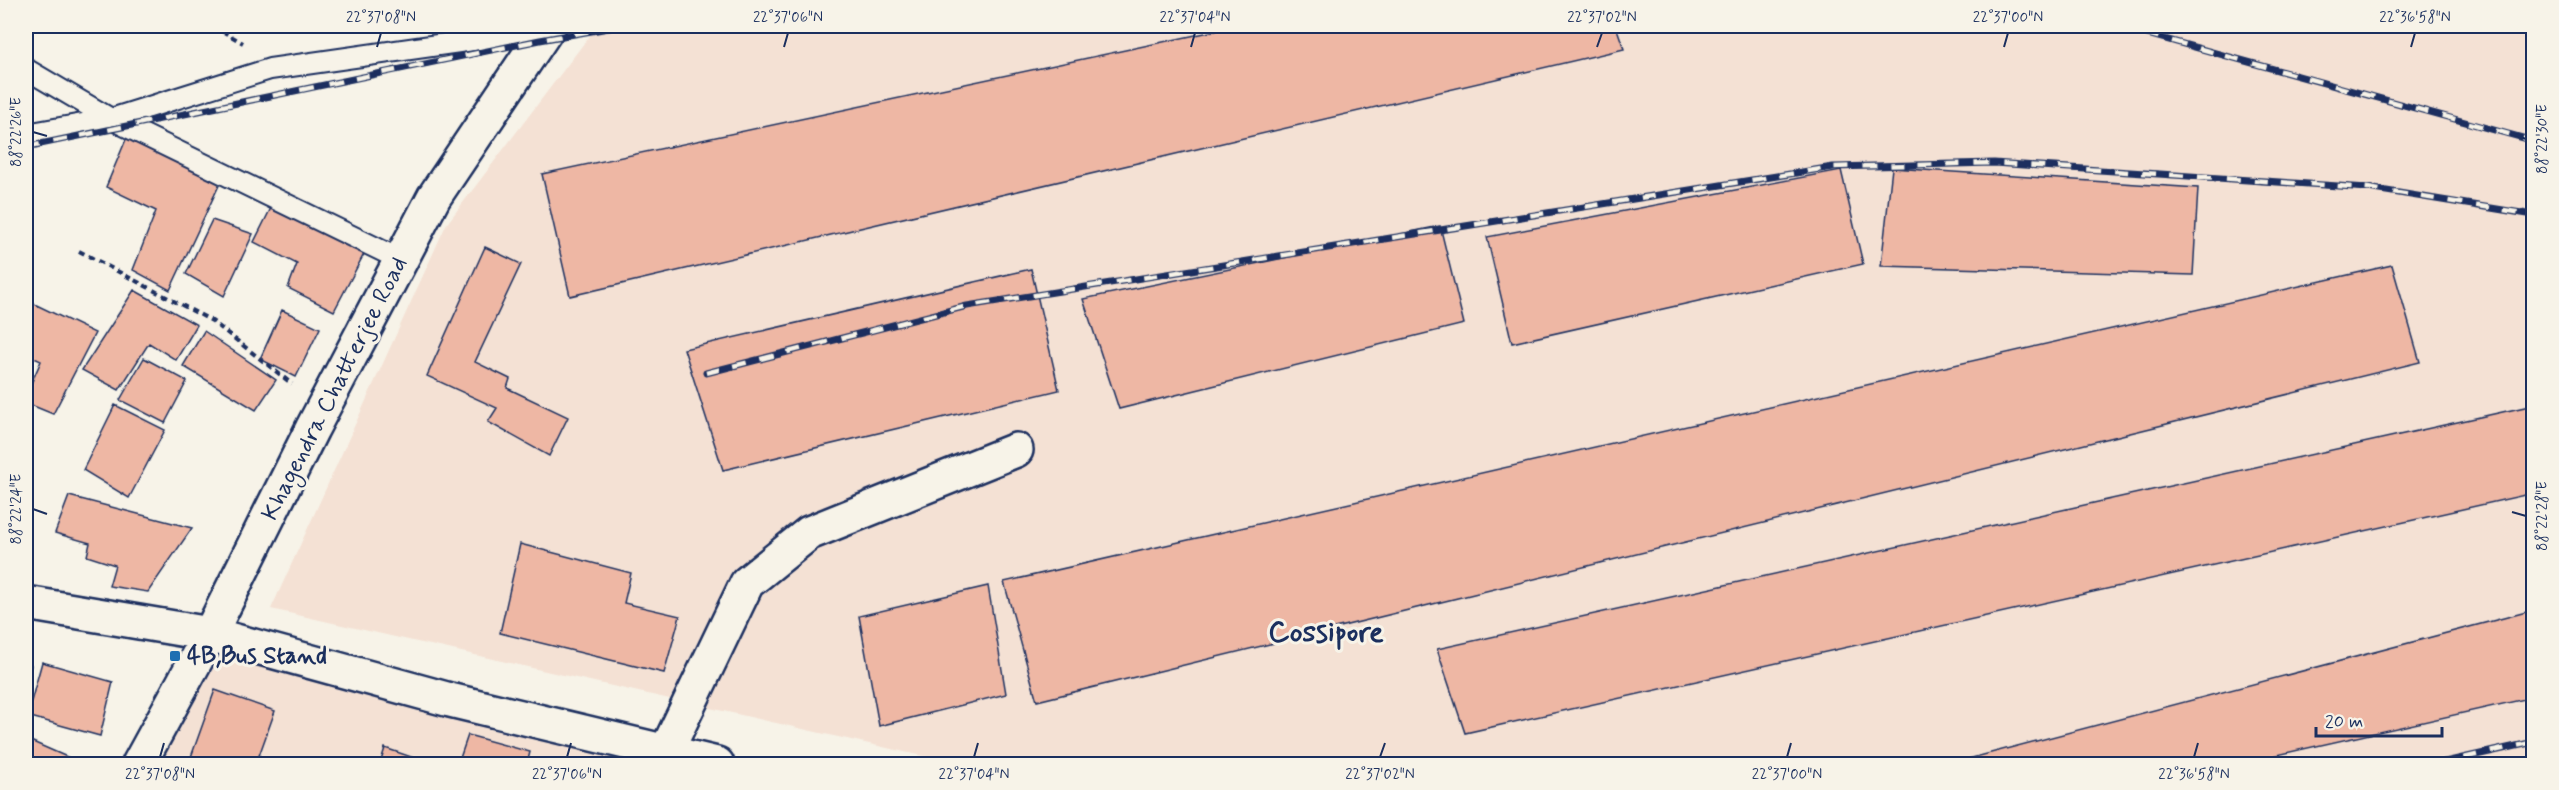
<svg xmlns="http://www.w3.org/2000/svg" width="2559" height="790" font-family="Mynerve,sans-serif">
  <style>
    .built { fill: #f4e1d4 }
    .building { fill: #eeb7a4; stroke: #1b2f5e; stroke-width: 1.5 }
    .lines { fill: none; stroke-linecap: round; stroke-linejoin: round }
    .lane-casing { stroke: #1b2f5e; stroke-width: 24 }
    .street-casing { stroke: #1b2f5e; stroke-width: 38 }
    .secondary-casing { stroke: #1b2f5e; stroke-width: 38 }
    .path { stroke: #1b2f5e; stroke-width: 4; stroke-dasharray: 6 4.5; stroke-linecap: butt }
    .lane { stroke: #f7f3e8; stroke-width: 20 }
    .street { stroke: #f7f3e8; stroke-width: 33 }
    .secondary { stroke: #f7f3e8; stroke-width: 33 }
    .rail-casing { stroke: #1b2f5e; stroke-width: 7 }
    .rail { stroke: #f7f3e8; stroke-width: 4.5; stroke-dasharray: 14; stroke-linecap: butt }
    .ticks { fill: none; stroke: #1b2f5e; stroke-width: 2 }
    .poi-dot { fill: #1f6fb2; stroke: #f7f3e8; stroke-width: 2 }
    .labels { text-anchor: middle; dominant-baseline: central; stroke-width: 6; stroke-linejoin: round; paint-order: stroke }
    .street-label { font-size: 24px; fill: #1b2f5e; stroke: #f7f3e8 }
    .poi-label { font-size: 24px; font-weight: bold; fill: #1b2f5e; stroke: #f7f3e8; text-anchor: start }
    .district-label { font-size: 30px; font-weight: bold; fill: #1b2f5e; stroke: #f7f3e8 }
    .neatline { fill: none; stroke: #1b2f5e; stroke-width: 2 }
    .ticks-label { font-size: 15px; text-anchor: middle; fill: #1b2f5e }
  </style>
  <rect width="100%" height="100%" fill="#f7f3e8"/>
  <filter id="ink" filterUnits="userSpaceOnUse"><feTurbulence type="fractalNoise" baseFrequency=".0167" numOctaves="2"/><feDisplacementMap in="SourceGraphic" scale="12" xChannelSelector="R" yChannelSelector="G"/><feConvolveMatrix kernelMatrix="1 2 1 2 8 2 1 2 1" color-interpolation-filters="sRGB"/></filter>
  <g filter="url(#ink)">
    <path class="built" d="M597,26H2533V764H958L271,609L446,225Z
      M222,648L713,764H160Z"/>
    <path class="building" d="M1238,26H1616L1624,49L570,296L542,174Z
      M127,137L221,181L170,290L133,270L156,211L106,187Z
      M1892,168L2198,188L2193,275L1881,266Z
      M1841,170L1863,264L1512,343L1487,237Z
      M273,204L365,252L334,311L288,288L297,264L254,242Z
      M212,220L253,234L224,296L186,274Z
      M1440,226L1464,324L1119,409L1083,299Z
      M485,247L521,264L475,362L510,379L507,388L568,417L549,456L488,422L497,408L427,376Z
      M2392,265L2420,362L1037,701L1004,582Z
      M1031,269L1059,390L723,470L684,349Z
      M134,290L197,325L176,360L149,343L119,390L82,370Z
      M26,300L95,333L53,414L26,403V395L41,361L26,354Z
      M282,310L320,328L296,377L260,359Z
      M204,331L276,380L256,410L183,366Z
      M144,358L187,381L165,423L120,400Z
      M115,405L165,430L129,498L83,470Z
      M2534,405V493L1465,733L1437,649Z
      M69,496L192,528L148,592L109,586L115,565L87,556L90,543L55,533Z
      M520,544L631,573L624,603L680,616L664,673L500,633Z
      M988,586L1006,694L879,726L859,616Z
      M2534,610V697L2255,760L2257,764H1949Z
      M42,662L113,682L100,736L27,716Z
      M26,663L31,665L26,686Z
      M215,690L275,711L256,764H211L191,757Z
      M468,735L530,752L527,764H458Z
      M26,739L83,764H26Z
      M385,748L429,763L428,764H380Z"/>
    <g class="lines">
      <defs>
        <path id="lane" d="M26,69L111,119L401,260
          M26,134L111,119L270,69L501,36L546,26"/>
        <path id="street" d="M666,752L747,583L809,533L1016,450
          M139,764L210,634L312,429L434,197L549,26"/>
        <path id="secondary" d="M26,603L210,634L450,700L717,764"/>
      </defs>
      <use href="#lane" class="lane-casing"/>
      <use href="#street" class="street-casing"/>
      <use href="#secondary" class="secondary-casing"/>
      <path class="path" d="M213,26L243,43
        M79,251L212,321L292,384"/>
      <use href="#lane" class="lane"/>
      <use href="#street" class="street"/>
      <use href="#secondary" class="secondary"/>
      <defs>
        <path id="rail" d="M2118,26L2534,141
          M26,147L540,40L620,26
          M706,373L967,306L1833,167L1994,163L2368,188L2534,215
          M2436,764L2534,742"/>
      </defs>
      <use href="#rail" class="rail-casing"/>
      <use href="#rail" class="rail"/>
    </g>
  </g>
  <path class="ticks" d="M377,47L381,33M784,47L788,33M1191,47L1195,33M1597,47L1602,33M2004,47L2008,33M2411,47L2415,33M33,132L47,136M2512,134L2526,139M33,509L47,514M2512,512L2526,516M160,757L164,743M567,757L571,743M974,757L978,743M1380,757L1385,743M1787,757L1791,743M2194,757L2198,743"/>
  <rect class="poi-dot" x="169" y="650" width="12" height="12" rx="3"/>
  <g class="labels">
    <g class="street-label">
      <text transform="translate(335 389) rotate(-63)">Khagendra Chatterjee Road</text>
    </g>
    <g class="poi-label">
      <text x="187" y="656">4B,Bus Stand</text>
    </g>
    <g class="district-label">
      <text x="1326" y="632">Cossipore</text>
    </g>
  </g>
  <rect width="2559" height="790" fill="none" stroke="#f7f3e8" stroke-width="66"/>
  <path d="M2316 727v9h126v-9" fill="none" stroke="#1b2f5e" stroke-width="3"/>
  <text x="2325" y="727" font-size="18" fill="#1b2f5e" stroke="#f7f3e8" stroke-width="4.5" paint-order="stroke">20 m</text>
  <rect x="33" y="33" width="2493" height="724" class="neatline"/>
  <g class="ticks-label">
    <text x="381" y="22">22°37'08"N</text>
    <text x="788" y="22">22°37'06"N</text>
    <text x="1195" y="22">22°37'04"N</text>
    <text x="1602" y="22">22°37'02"N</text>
    <text x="2008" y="22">22°37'00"N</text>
    <text x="2415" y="22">22°36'58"N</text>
    <text transform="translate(16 132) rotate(-90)" y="5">88°22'26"E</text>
    <text transform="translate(2542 139) rotate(-90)" y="5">88°22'30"E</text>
    <text transform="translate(16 509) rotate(-90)" y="5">88°22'24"E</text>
    <text transform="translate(2542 516) rotate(-90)" y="5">88°22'28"E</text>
    <text x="160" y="779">22°37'08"N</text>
    <text x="567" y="779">22°37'06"N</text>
    <text x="974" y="779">22°37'04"N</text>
    <text x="1380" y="779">22°37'02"N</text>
    <text x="1787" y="779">22°37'00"N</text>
    <text x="2194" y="779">22°36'58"N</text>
  </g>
</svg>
